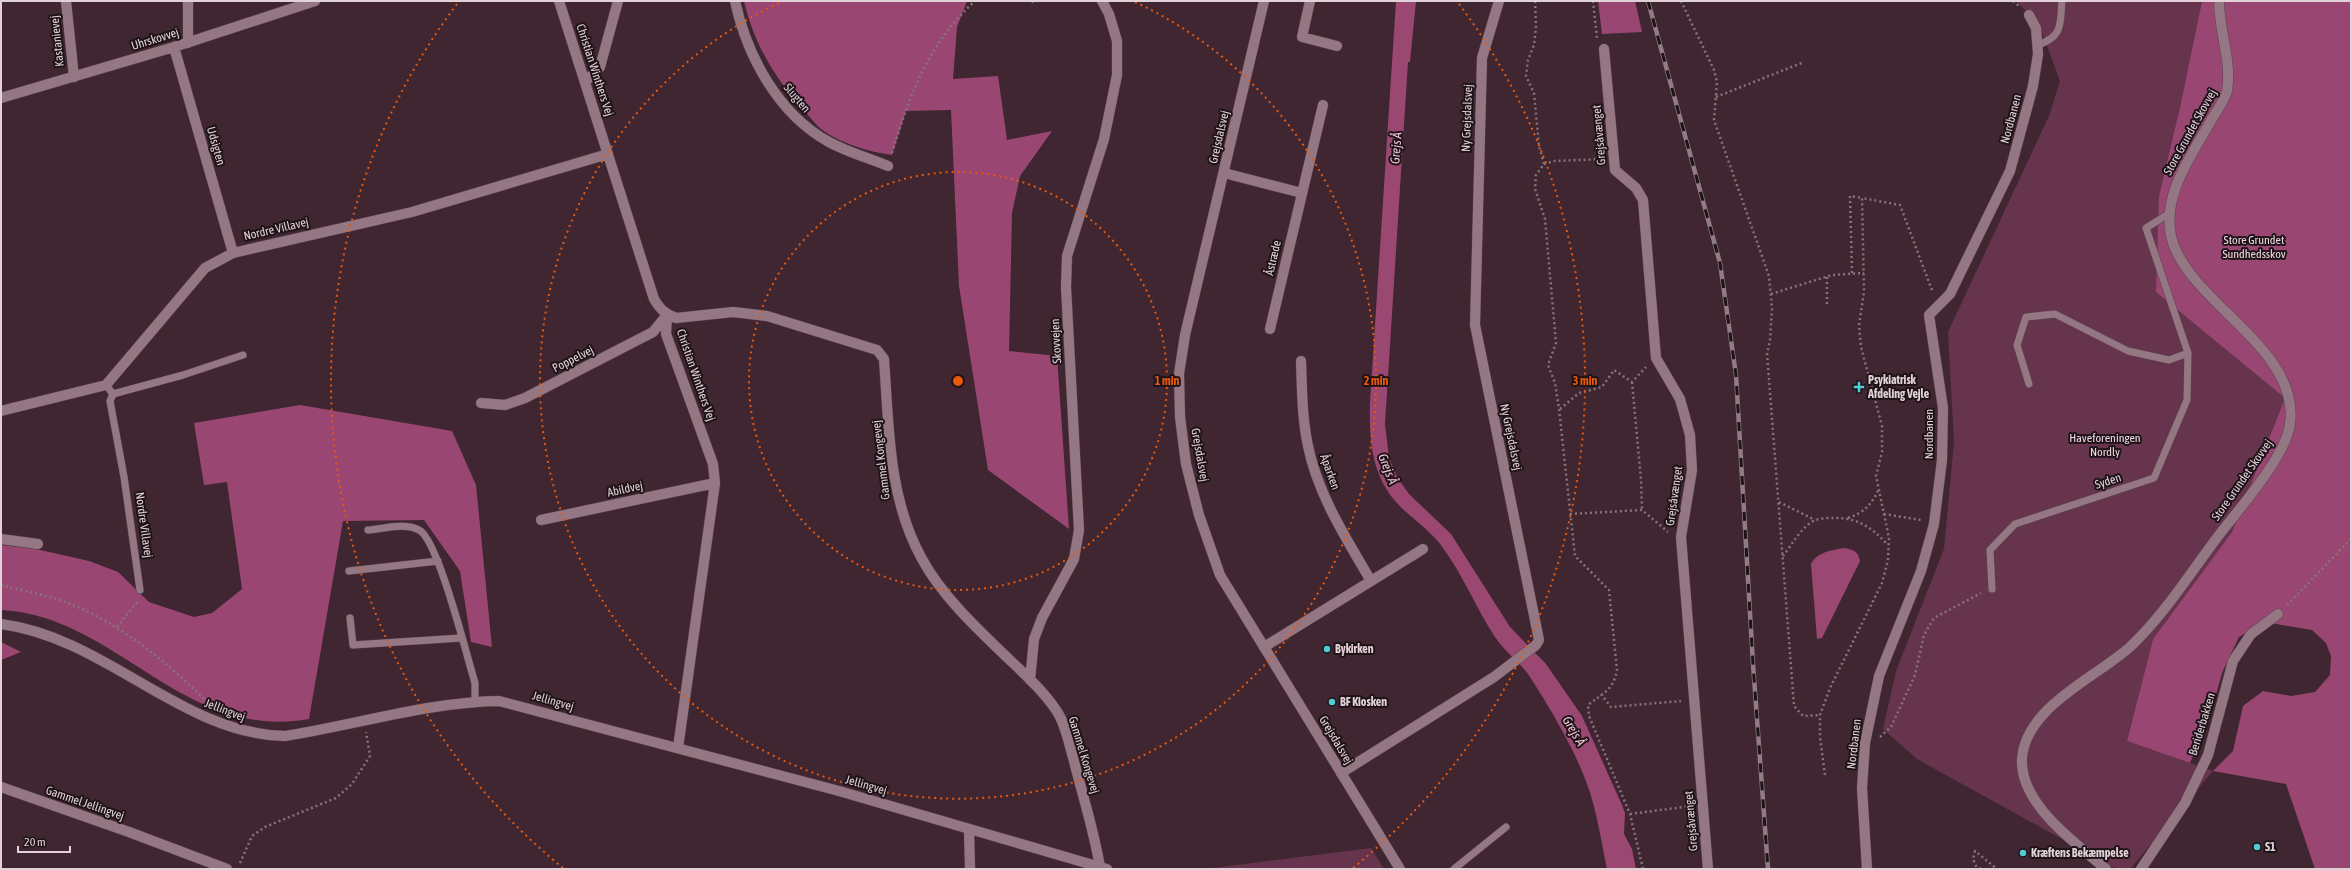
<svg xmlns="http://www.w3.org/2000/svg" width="2352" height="870" font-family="'Asap Condensed',sans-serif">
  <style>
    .green { fill: #67344e }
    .forest { fill: #994772 }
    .water { fill: #9a4772 }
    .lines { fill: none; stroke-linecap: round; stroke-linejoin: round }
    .service-casing { stroke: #5a454e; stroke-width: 8 }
    .minor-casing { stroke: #5a454e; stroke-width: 11 }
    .tertiary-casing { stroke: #5a454e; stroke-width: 11 }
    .secondary-casing { stroke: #5a454e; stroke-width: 11 }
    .path { stroke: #88737c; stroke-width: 2.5; stroke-dasharray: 2 3; stroke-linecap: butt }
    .service { stroke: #957784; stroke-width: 7 }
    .minor { stroke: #957784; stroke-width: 10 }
    .tertiary { stroke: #957784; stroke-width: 10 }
    .secondary { stroke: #957784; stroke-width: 10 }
    .rail-casing { stroke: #917c85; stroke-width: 4.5 }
    .rail { stroke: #1e1318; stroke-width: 3; stroke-dasharray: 9; stroke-linecap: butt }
    .ring { fill: none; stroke: #e8590c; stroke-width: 2; stroke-dasharray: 2 4 }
    .poi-dot { fill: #51ccd2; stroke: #1e1318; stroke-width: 1.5 }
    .labels { text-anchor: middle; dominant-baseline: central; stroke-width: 4; stroke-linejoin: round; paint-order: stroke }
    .street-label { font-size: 12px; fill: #e2d1d8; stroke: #1e1318 }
    .park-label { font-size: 12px; fill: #f1d9e3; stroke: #1e1318 }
    .poi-label { font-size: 12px; font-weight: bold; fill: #e2d1d8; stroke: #1e1318; text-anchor: start }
    .water-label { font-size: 13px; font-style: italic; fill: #f4c5da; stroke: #1e1318 }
    .centre { fill: #e8590c; stroke: #1e1318; stroke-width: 2 }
    .ring-label { font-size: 12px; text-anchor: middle; font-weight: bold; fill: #e8590c; stroke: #1e1318; stroke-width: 4; stroke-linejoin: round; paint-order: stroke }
  </style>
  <rect width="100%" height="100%" fill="#3f2631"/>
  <path class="green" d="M2016,1H2202L2180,107L2159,196L2285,398L2232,532L2153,639L2127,741L2213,771L2130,869H2116L1917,759L1883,729L1896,671L1944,549L1954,442L1948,332L2049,116L2060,81L2039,24Z
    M1371,848L1384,869H1206Z"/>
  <path class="forest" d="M744,1H967L957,27L953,79L998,76L1007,140L1052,131L1020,176L1012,213L1009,351L1057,356L1069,529L988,470L959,286L951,110L906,111L892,155C870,152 839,143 821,129C815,124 810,117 805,111C775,79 754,44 744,1Z
    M1598,1H1635L1642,32L1602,34Z
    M2202,1H2351V869H2315L2286,784L2213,771L2233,751L2243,706L2263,691L2291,696L2315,692L2330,675L2331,656L2326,643L2312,630L2264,622L2239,637L2222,673L2209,720L2190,763L2127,741L2153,639L2232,532L2285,398L2156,292L2159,196L2180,107Z
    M300,405L452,431L476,485L492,647L471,642L460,571L424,520L343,521L309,719C184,742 115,615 1,610V545L36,549L89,561L118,572L149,602L194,617L212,613L242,589L227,482L204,485L194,423Z
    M1,642L21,652L1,660Z"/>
  <path class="water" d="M1396,1H1416L1410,62H1408L1385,424L1389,458L1397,477L1409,494L1451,534L1510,627L1546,664L1582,716L1622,805L1625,813L1624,834L1632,849L1636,869H1607C1601,841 1597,811 1587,784C1575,750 1550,708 1530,677C1522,664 1505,652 1495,637C1476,608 1463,575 1443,548C1431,530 1410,518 1396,502C1371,474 1369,437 1370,402Z
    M1844,548C1854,550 1858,551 1860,561L1822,638L1817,639L1811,564C1817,552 1832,550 1844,548Z"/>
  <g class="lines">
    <defs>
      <path id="service" d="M2038,45C2063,36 2060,25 2062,1
        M2029,384L2017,345L2026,317L2055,314L2128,351L2169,360L2188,353L2146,228L2170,213
        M106,385L113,394L183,375L243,355
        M113,394L110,401L124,477L140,590
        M368,530C383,529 404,522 419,530C438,539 467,657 475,683V701
        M349,571L438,561
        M1992,589L1990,550L2015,524L2154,478L2187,400L2188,353
        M350,618L353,645L461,638
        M1454,869L1506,827"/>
      <path id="minor" d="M66,1L74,77
        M559,1L654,299C660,309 665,314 676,318L733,312L767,316L877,350L884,359C889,427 888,498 922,559C943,598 982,633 1013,663C1028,677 1045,693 1056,710C1066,724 1069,745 1074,761C1083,797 1094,831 1100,867
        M735,1C747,56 778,114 829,142C847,152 869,158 888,166
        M1310,1L1302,37L1337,46
        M188,43V1
        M174,47L233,253
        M1604,49L1615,170L1636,188L1643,200L1656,358L1680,399L1690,435L1692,470L1681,537L1708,869
        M585,82L600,67L618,1
        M1,98L174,47L315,1
        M1224,173L1302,193
        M667,315L666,334L713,464L715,483L678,748
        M1270,329L1323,105
        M1301,361C1302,389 1302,418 1308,446C1318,495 1346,538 1371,581
        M481,403L505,405L525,398L653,332L667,315
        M1,411L106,385L205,268L233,253L412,212L608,154
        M541,520L715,483
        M1,539L38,544
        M1264,647L1423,549
        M1030,680L1034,639L1042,618L1074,559L1079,530L1066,287L1067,256L1104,139L1117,75V41L1109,14L1102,1
        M1341,773L1494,677L1536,645L1539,640L1475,325L1482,58L1499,1
        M1,787L129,832L227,869
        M969,830L970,869
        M1867,869L1862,788L1865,743L1879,676L1921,571L1934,524L1942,460L1943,408L1929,315L1950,294L2010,171L2033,86L2038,54L2036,28L2029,15
        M2106,869C2076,843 2019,804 2022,758C2026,707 2095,678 2130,647C2163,616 2189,575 2216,539C2237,511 2286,457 2290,424C2300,351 2198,307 2174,246C2157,201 2191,156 2212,119C2217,110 2225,100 2227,91C2232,61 2219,31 2219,1
        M2141,869L2185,803L2208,755L2233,661L2251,634L2278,614"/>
      <path id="tertiary" d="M1264,1L1185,335L1179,374L1180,417L1186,464L1199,515L1220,575L1400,869"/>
      <path id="secondary" d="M1,624C107,638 181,734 285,736C356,725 428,702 499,701L839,791L1107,869"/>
    </defs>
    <use href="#service" class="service-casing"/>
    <use href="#minor" class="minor-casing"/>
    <use href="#tertiary" class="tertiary-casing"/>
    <use href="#secondary" class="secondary-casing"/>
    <path class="path" d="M1032,1L1035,5
      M1535,1L1536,26L1534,45L1528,60L1526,76L1534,93L1539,146L1544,164L1536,175L1535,189L1545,219L1556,343L1548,365L1555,383L1559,409L1575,556L1609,590L1617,670C1613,691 1603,693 1588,705L1589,716L1630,814L1643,869
      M1593,1L1597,38
      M1681,1L1714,70L1717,82L1714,120L1769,276L1772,308L1770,341L1767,353L1794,706L1803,716L1820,715
      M2013,1L2019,6
      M1716,97L1804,62
      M892,153C910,94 928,44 975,1
      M1544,164L1555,161L1601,159
      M1852,273L1850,196L1862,198
      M1771,294L1832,275L1864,273
      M1827,304V276
      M1632,382L1641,480L1642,510
      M1560,409L1579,393L1602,387L1614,370L1632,382L1646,367
      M1779,502L1815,520
      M1570,514L1642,510L1668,532
      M1884,514L1921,520
      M1848,518C1865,512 1871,505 1879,489
      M1783,556C1792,545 1802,525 1816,520C1821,518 1829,518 1835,518C1859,518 1872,528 1888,545
      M1,585C20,590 41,594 60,600C116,620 165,660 206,701
      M2287,605L2351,539
      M117,627L138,601
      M1601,694L1611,707L1681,701
      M1880,737L1891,727L1915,675L1924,635L1934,618L1981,593
      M1825,775L1820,737V715L1830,688L1882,583L1888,560L1889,538L1876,476L1882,452V426L1861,347L1859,325L1864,292L1862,198L1900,205L1933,293
      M1630,814L1691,806
      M240,863L252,836L265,827L336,798L352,784L370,756L366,732
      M1981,869L1976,866L1973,859L1975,851L1997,869"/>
    <use href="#service" class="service"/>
    <use href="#minor" class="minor"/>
    <use href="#tertiary" class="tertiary"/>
    <use href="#secondary" class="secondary"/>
    <defs>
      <path id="rail" d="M1648,1L1720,263L1736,375L1753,664L1768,869"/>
    </defs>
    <use href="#rail" class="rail-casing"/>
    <use href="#rail" class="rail"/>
  </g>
  <g class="ring">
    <circle cx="958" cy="381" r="209"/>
    <path d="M1135 2A418 418 0 1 1 781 2"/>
    <path d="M563 868A627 627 0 0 1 457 4M1459 4A627 627 0 0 1 1353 868"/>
  </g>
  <g class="poi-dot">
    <path d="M1857 381h4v4h4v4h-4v4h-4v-4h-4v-4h4z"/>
    <circle cx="1327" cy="649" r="4"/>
    <circle cx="1332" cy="702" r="4"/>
    <circle cx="2257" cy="847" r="4"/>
    <circle cx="2023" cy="853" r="4"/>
  </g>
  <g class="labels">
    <g class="street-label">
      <text transform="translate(155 39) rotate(-17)">Uhrskovvej</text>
      <text transform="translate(57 41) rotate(-96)">Kastanievej</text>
      <text transform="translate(595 70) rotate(72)">Christian Winthers Vej</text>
      <text transform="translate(797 98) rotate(50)">Slugten</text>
      <text transform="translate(1467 118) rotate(-88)">Ny Grejsdalsvej</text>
      <text transform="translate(2011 119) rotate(-75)">Nordbanen</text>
      <text transform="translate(2190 132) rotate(-61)">Store Grundet Skovvej</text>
      <text transform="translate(1599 135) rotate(-95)">Grejsåvænget</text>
      <text transform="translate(1219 137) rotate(-77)">Grejsdalsvej</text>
      <text transform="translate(216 146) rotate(74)">Udsigten</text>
      <text transform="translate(276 229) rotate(-13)">Nordre Villavej</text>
      <text transform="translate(1273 258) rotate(-77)">Åstræde</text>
      <text transform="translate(1056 341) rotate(-93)">Skovvejen</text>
      <text transform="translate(573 359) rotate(-27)">Poppelvej</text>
      <text transform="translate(696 375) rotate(71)">Christian Winthers Vej</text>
      <text transform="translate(1929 434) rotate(-90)">Nordbanen</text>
      <text transform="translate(1511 437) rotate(78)">Ny Grejsdalsvej</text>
      <text transform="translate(1200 455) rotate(80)">Grejsdalsvej</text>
      <text transform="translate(881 460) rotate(-97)">Gammel Kongevej</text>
      <text transform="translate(1330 472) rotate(70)">Åparken</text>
      <text transform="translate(2242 480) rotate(-55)">Store Grundet Skovvej</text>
      <text transform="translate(2108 481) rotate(-18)">Syden</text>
      <text transform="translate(625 489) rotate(-12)">Abildvej</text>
      <text transform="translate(1674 496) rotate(-82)">Grejsåvænget</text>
      <text transform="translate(144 525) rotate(82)">Nordre Villavej</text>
      <text transform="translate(553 701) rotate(16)">Jellingvej</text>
      <text transform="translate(225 710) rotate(21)">Jellingvej</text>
      <text transform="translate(2202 724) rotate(-73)">Beriderbakken</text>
      <text transform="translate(1336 740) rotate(59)">Grejsdalsvej</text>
      <text transform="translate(1854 744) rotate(-83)">Nordbanen</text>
      <text transform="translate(1084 755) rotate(73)">Gammel Kongevej</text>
      <text transform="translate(866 785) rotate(16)">Jellingvej</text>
      <text transform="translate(85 803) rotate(19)">Gammel Jellingvej</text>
      <text transform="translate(1691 821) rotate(-95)">Grejsåvænget</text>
    </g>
    <g class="park-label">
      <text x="2254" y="240">Store Grundet<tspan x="2254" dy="14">Sundhedsskov</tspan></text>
      <text x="2105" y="438">Haveforeningen<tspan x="2105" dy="14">Nordly</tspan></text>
    </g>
    <g class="poi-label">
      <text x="1868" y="380">Psykiatrisk<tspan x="1868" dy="14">Afdeling Vejle</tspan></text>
      <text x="1335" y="649">Bykirken</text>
      <text x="1340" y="702">BF Kiosken</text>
      <text x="2265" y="847">S1</text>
      <text x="2031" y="853">Kræftens Bekæmpelse</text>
    </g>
    <g class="water-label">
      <text transform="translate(1396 148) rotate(-86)">Grejs Å</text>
      <text transform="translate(1388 469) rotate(69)">Grejs Å</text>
      <text transform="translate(1574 731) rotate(60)">Grejs Å</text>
    </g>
  </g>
  <circle cx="958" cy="381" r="6" class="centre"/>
  <g class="ring-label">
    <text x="1167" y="385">1 min</text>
    <text x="1376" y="385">2 min</text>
    <text x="1585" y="385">3 min</text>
  </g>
  <rect width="2352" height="870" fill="none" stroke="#e2d1d8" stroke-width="4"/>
  <path d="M18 846v6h52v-6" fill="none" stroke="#e2d1d8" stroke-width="2"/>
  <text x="24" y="846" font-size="12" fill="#e2d1d8" stroke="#1e1318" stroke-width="3" paint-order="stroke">20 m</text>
</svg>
